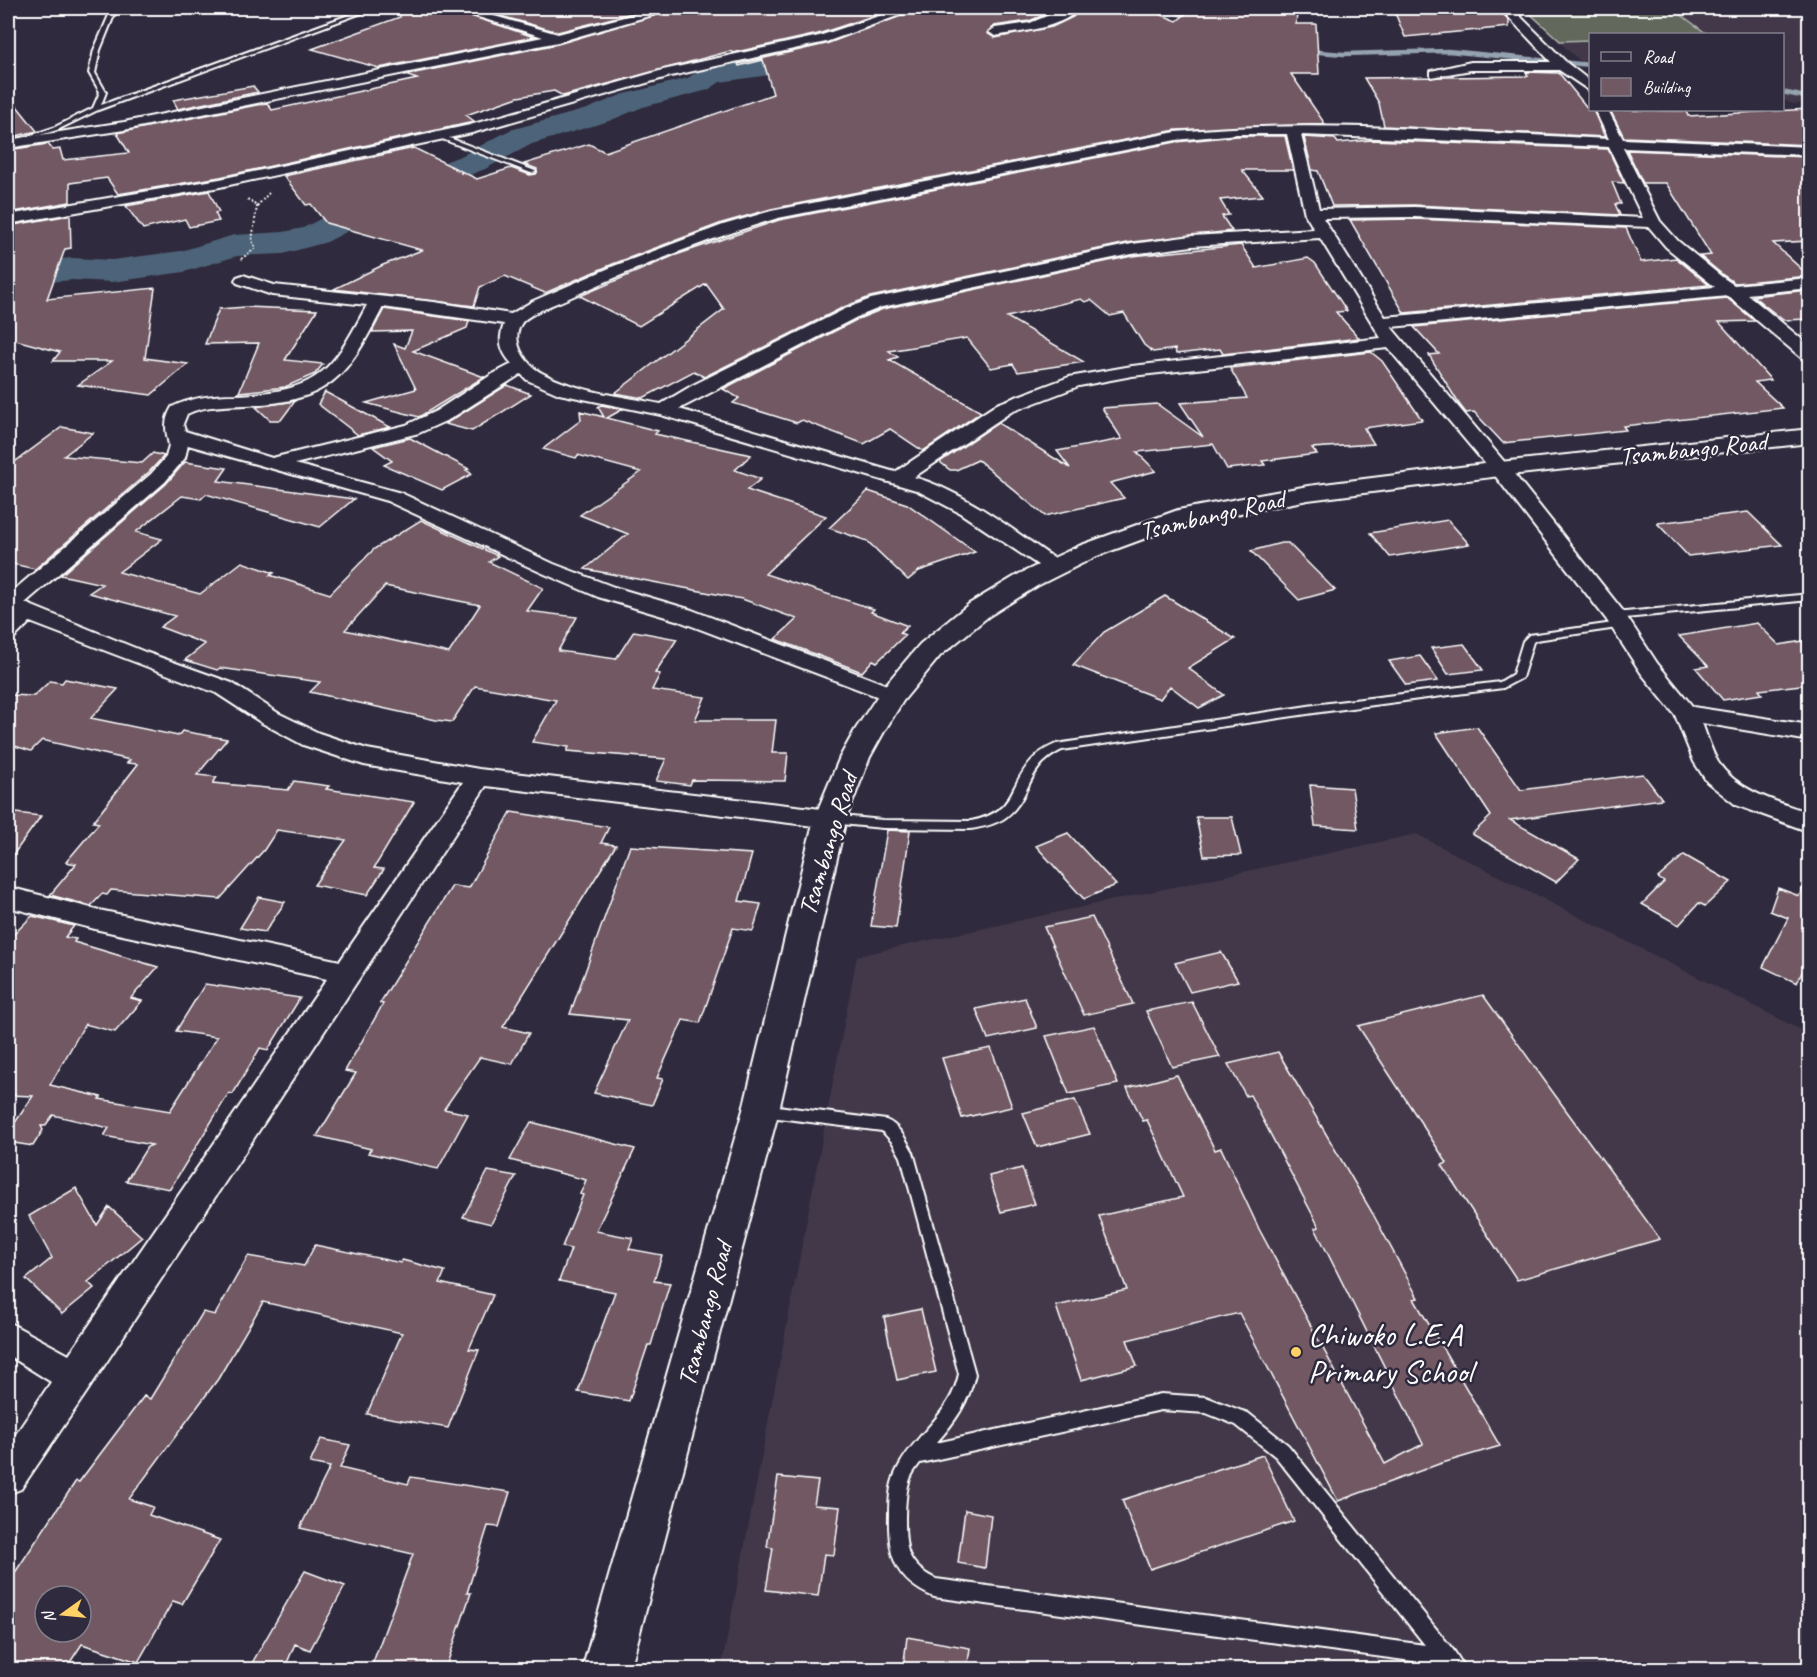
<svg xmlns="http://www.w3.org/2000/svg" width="1817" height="1677" font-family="Caveat,sans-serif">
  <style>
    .built { fill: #433849 }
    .green { fill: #62695c; stroke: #b0b4ae; stroke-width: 1.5 }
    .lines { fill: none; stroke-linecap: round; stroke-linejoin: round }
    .stream { stroke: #95a2af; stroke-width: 4.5 }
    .river { fill: #4e6479; fill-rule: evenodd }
    .building { fill: #715964; stroke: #fff; stroke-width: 1.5; fill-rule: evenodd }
    .service-casing { stroke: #fff; stroke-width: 4 }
    .minor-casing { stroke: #fff; stroke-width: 4 }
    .tertiary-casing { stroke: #fff; stroke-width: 4 }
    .path { stroke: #fff; stroke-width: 2; stroke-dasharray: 2 2; stroke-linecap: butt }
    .service { fill: #2f2a3d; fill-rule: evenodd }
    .minor { fill: #2f2a3d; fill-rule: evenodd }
    .tertiary { fill: #2f2a3d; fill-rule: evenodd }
    .poi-dot { fill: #ffd166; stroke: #2f2a3d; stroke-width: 2 }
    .labels { text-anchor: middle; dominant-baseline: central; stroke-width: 5; stroke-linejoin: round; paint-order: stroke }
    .street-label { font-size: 26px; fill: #fff; stroke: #2f2a3d }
    .near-poi-label { font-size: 32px; fill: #fff; stroke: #2f2a3d; text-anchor: start }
  </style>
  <rect width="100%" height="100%" fill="#2f2a3d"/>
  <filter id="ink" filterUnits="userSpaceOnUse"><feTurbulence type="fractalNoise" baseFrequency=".0167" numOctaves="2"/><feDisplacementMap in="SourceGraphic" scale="12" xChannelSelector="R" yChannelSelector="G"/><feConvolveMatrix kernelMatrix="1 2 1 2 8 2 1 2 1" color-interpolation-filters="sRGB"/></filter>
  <g filter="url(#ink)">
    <path class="built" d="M1522,8H1809V103L1793,104L1783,100L1782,34H1590V70Z
      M1416,834L1809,1034V1669L721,1670L857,956Z"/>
    <path class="green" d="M1524,8H1672L1707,34H1590V40L1560,41Z"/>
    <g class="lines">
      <path class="stream" d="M1166,8L1193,20
        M1306,51L1344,54L1448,51L1590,65
        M1782,92L1810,98"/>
      <path class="river" d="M1141,8H1181L1177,14C1144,24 1105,40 1069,31L1065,25L1069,19C1093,13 1117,15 1141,8Z
        M842,48L852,51L856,57L852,63L720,82L708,90L643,107L609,121L532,144L485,169L409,199L327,242L283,254L237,256L184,272L112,282L73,280L8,285V263L73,258L112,260L181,251L234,235L283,232L303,228L385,185L463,155L510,130L587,109L621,95L688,78L701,69L711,66L810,50Z"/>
    </g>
    <path class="building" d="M402,8H447L534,37L379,68L312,49L400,17Z
      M472,8H652L558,32Z
      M679,8H897L818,34L732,53L731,51L563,96L554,91L518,97L466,115L474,121L469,123L220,177L118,194L107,178L70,183V202L8,213V150L48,144L53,150L60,149L63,160L129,153L117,133L267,103L272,110L417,79L405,75L558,44Z
      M921,8H1061L1029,21L994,26L987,33L995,38L1052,27L1073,17L1082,8H1144L1177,21L1193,8L1297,14L1296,24H1316L1319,74H1291L1325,124L1176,130L771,209L722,223L613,264L545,293L505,276L480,287L474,306L334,289L383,265L422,250L326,223L311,204L306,205L284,176L414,148L477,179L511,168L530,175L536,174L537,169L524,164L589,144L605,152L773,94L763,60L739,66L738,64L826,44Z
      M1393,8L1499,10L1509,20V27L1405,37Z
      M1526,72L1559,73L1589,110H1593L1605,137L1384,126L1379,103L1364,78L1528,76Z
      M253,86L258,92L178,109L173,100Z
      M8,95L37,131L8,138Z
      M1809,109V145L1624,137L1610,110L1686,111L1688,116Z
      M1237,136H1285L1293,170H1242L1263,196L1220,200L1229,215L1222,216L1232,231L1132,242L870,297L844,307L704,377L694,371L643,398L615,393L724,309L706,284L639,326L580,296L673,256L779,220L1176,142Z
      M1304,137L1335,139L1338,143L1371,140L1608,149L1624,183L1612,182L1621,204H1615L1620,215L1414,205L1332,206L1318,171L1312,170Z
      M1627,150L1809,157V241L1773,243L1809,276L1735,283L1723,275L1700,256L1711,255L1666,183H1643Z
      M209,191L219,212L215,213L219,221L189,227L185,219L143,229L126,206Z
      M70,215L71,248L65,249L47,299L155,288L145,358L188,364L151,395L78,385L112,361H53L60,352L8,338V226Z
      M1414,219L1626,228L1641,262L1676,258L1709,285L1404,313L1350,220Z
      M1241,245L1256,268L1308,258L1315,263L1347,311L1336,312L1359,338L1223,354L1220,349L1176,354L1175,349L1153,352L1144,345L1124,313L1110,316L1091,300L1085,302L1081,299L1007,317L1084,362L1018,372L1013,364L991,368L967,338L889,351L898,357L889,360L981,412L923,451L890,429L864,444L802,420L797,423L733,403L739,398L723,389L858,319L883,309L1132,256Z
      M1809,290V319L1783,320L1753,296Z
      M1727,298L1755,321L1719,322L1771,380L1755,382L1783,408L1623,426L1626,430L1503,443L1474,412L1466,413L1459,404L1429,355L1439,354L1414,327Z
      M246,307L317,310L285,360L323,364L315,374L285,387L239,392L259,343L205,344L219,309Z
      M384,309L469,321L467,328L413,351L484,377L419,417L366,403L416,389L394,344L405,348L412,331L372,332Z
      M1371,352L1382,361L1422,420L1364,428L1374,444L1312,448L1317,454L1262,461L1265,465L1227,469L1213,444L1137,452L1156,471L1110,483L1124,498L1045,516L978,460L956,470H950L940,462L998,423L1070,468L1057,451L1122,439L1102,408L1157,404L1203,437L1180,403L1247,398L1230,368Z
      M507,385L531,394L472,431L445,424Z
      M325,392L390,427L358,435L318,404Z
      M295,401L281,420H270L256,407Z
      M601,405L623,409L607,418L658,431L655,434L751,455L735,470L761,479L747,490L826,516L765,574L874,609L871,612L908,626L900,633L905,635L877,662L873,660L862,672L775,639L797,619L742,599L585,569L628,534L580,515L641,472L578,455L576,458L543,449L581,420L580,411L604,417L598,407Z
      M62,427L93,433L64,456L142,463L153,453L164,456L149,472L35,569L8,563V467Z
      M410,438L469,469L466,470L472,474L442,490L384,465L392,461L373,447Z
      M185,462L227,468L218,481L354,499L320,527L206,494L201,499L182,496L136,532L162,539L119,572L200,594L242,562L274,573L270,575L330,594L374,549L421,520L498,556L489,562L543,588L527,611L577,617L558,651L616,659L634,631L677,639L655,673L660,674L652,690L705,697L695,720H776L772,753H788L785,781L692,780L690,785L656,781L666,759L567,751L569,747L532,742L556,700L475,686L452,722L436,720L310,692L320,682L220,668L217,670L185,660L205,644L160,627L175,616L89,593L102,584L61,575L166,484ZM385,586L459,601L480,605L449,653L345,630Z
      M868,491L907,504L975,552L919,571L908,580L867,541L829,528Z
      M1748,512L1782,545L1688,556L1657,523Z
      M1448,520L1469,544L1390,557L1370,533Z
      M1281,543H1288L1335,590L1299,600L1251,551Z
      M1165,596L1235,639L1188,668L1224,695L1199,708L1170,686L1160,699L1073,665L1104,632Z
      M1757,623L1779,645L1809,640V684L1759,690L1762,694L1723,700L1696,668L1708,666L1679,636Z
      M1464,644L1483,670L1448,674L1431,648Z
      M1420,656L1438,681L1406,685L1389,661Z
      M65,679L118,689L91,718L178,736L182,731L227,739L197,775L217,777L213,783L288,790L294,781L329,786L326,789L414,802L374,868L384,869L367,895L314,885L346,840L277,830L264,850L220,899L111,890L107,895L102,894L91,906L50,895L76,864L66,862L99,823L93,822L138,764L127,763L130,760L42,740L31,751L8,744V695L34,696L50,681L62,683Z
      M1477,727L1521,790L1643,774L1662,799L1510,820L1579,859L1556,882L1472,834L1491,816L1436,733Z
      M1310,785L1352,788L1358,829L1315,826Z
      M8,812L41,816L8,862Z
      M511,812L609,827L601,843L616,845L503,1027L529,1033L512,1064L480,1057L444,1109L468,1114L438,1169L368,1153L371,1149L317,1136L356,1073L345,1071L383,1004L380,1003L452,886L469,888Z
      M1196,817H1232L1241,855L1204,856Z
      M887,830L910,831L896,928L871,926Z
      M1068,833L1116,885L1084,899L1036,846Z
      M630,846L752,854L739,901L761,904L753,931L733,928L700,1023L683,1020L657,1078L663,1079L652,1105L594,1093L628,1020L570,1014Z
      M1684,855L1731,882L1705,906L1699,903L1679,925L1642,904L1664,882L1658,878Z
      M1809,876V957L1797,983L1763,967L1788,918L1770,911L1778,888L1799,896Z
      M259,897L285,902L265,932L240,928Z
      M32,916L74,926L65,937L76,939L74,942L158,967L131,998L142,1001L115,1032L85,1024L50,1085L101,1097L99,1099L170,1111L217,1037L176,1031L205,984L300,998L268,1050L260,1048L233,1094L229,1093L170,1189L126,1181L147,1147L152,1145L104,1136L109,1128L53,1115L45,1126H41L43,1130L33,1146L8,1142V1133L33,1096L8,1095V940Z
      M1092,917L1133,1004L1084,1015L1044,927Z
      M1221,952L1238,981L1190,992L1175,963Z
      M1483,995L1552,1091L1660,1239L1517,1280L1442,1165L1447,1163L1358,1026Z
      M1025,998L1037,1028L988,1039L976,1009Z
      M1192,1002L1220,1057L1172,1067L1146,1011Z
      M1094,1026L1118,1084L1069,1094L1046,1036Z
      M991,1048L1012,1107L962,1118L942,1058Z
      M1278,1052L1373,1214L1418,1298L1414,1299L1500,1446L1439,1464L1338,1501L1239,1313L1127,1340L1137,1366L1081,1380L1056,1306L1127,1290L1099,1216L1183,1197L1147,1120L1143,1121L1127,1088L1177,1075L1215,1150L1221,1148L1259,1229L1385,1464L1423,1444L1315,1228L1319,1227L1250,1095L1246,1096L1228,1064Z
      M1075,1100L1090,1134L1037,1147L1023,1113Z
      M531,1122L635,1149L596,1231L633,1238L629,1249L662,1255L654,1281L670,1283L651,1345H648L629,1401L578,1392L615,1292L559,1281L571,1249L562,1247L583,1195L580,1194L586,1180L510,1160Z
      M1022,1168L1035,1204L1001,1212L989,1176Z
      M488,1171L516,1176L491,1224L463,1217Z
      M76,1188L97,1225L109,1207L142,1237L88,1282L94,1288L62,1314L26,1279L52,1258L29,1216Z
      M315,1245L401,1263L402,1260L445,1271L440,1283L493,1295L469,1349L479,1350L448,1428L367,1414L402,1333L263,1302L218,1379L129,1499L153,1507L149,1515L220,1540L182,1604L173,1601L138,1662L82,1644L65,1670H8V1583L76,1481L79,1482L144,1396L150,1399L203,1312L215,1315L248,1256L304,1266ZM45,1596H81V1632H45Z
      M921,1309L936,1372L897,1380L884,1317Z
      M321,1439L350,1445L340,1468L408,1484L411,1477L510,1492L499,1527L488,1526L467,1593H471L445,1670H394L372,1665L413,1554L300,1528L330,1467L310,1463Z
      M1263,1455L1294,1521L1150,1569L1122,1500Z
      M778,1477L818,1481L814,1505L840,1507L834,1555L824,1554L818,1596L766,1590L773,1548L767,1547Z
      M965,1510L991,1515L985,1568L958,1563Z
      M305,1571L345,1586L310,1650L295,1644L284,1670H248Z
      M907,1637L970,1648L967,1670H903Z"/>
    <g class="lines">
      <defs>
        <path id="service" d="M112,8H117L100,50L95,73L106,92L101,105L368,8H375L98,110L57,130L20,141V139L53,128L93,108L100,92L89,73L94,50Z
          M439,134L535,171L536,172L531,173L437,137V135Z
          M1810,594V600L1615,619L1610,616L1615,613Z
          M1620,622L1624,623L1625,625L1624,627L1536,640L1533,642L1522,678L1503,688L1321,712L1062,750C1024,768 1033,796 1006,817C997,824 983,827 971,829L883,828L830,823L824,819L830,815L883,820L971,821C1017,812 1007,787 1032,760C1039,752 1047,748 1056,744L1321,704L1500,682L1513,674L1523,641L1529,635Z
          M762,1104L886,1120C899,1125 906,1140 913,1152L975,1374C969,1402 955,1422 936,1443L1161,1394L1206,1397L1242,1411L1248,1413L1288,1445L1454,1651L1466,1670H1445L1442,1665L934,1597C894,1580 888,1555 889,1515C889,1498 890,1481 899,1466C917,1432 951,1414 959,1374L901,1157L893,1143L882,1131L762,1116L757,1114L755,1110L757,1106ZM1161,1410L1206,1413L1236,1425L1276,1457L1425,1645L936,1579C925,1574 914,1566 909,1554C903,1539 904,1494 910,1479C912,1474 916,1468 920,1463Z"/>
        <path id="minor" d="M449,8H466L558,34L659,8H677L558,42L124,130L8,148V140L124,122L543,37Z
          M903,8H919L826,42L671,76L472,133L220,187L8,224V215L220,179L470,125L663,70L819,36Z
          M1066,8H1080C1060,29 1022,31 995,36L989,32L995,28L1030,23Z
          M1500,8H1512L1567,63L1590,81V91L1559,70H1471L1431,77V71L1471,62H1551Z
          M1595,110H1608L1623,139L1810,147V155L1623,148L1660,221L1678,241L1722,277L1734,285L1810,278V288L1747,294L1810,346V361L1804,360L1728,296L1391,327L1507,465L1623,611L1657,663L1693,707L1810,725V741L1702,723C1707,736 1711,750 1718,762C1738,792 1778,802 1810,813V832L1736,805L1707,782L1694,762L1675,715L1641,673L1606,619L1493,473L1388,348L1132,376L1079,386L1011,412L914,477C968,493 1015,532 1061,563L1065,567L1061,571H1047L960,513L916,490L661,415L559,394L527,380L521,374L450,419L419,433L295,464L401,493L554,564L614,587L692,610L900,690L904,695L900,700L892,702L676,620L598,597L540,572L387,501L188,445L185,458L165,482L25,603L145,652L232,683L278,713L319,733L367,749L479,769L830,810L839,813L843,819L839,825L830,828L486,786L88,1390L21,1489L8,1494V1446L51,1382L8,1355V1322L69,1355L327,979L99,930L8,907V887L99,910L340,961L463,782L364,765L303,745L262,723L216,693L30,622L16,636L8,638V619L13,614L8,611V595L151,474L166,457L169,445C166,431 163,422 172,407C192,397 214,395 236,395C318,391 330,375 367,305L272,295L237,283L235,280L237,277L243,275L274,285L434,302L511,314L533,301L614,266L723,225L771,211L1176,132C1319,118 1465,133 1609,139ZM1237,134H1287L1305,214L1314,229L1192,236L1132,244L871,299L845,309L693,385L661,404C622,396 577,392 542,373C526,365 510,342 521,324C527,314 557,303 569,298C637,267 707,239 778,218L1176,140ZM1301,135L1609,147L1643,218L1414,207L1319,209ZM1414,217L1649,227L1666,247L1715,287L1385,317L1323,218ZM1320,238L1381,338L1132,366L1069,377L997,404L895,472L679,409L857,317L882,307L1132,254L1192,246ZM383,307L504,324C498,340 500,351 512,364L491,375L436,411L406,425L272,458L185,431L183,424L187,414C205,405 226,406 246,405C330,402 347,377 383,307Z"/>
        <path id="tertiary" d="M1810,429V443L1500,476L1308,500L1184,524L1097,556L1037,586L989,616L940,656L903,701L885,730L870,757L846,819L779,1110L630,1670H582L743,1110L814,819L840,757L855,730L882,689L920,644L969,604L1019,574L1079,546L1178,510L1308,486L1500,462Z"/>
      </defs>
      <use href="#service" class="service-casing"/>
      <use href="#minor" class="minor-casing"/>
      <use href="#tertiary" class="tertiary-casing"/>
      <path class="path" d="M450,166L463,174
        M257,206L269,193
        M241,259L256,248L252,241L257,206L246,198"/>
      <use href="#service" class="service"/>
      <use href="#minor" class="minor"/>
      <use href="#tertiary" class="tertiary"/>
    </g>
  </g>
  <circle class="poi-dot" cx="1296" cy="1352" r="6"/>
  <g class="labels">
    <g class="street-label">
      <text transform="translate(1693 449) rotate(-6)">Tsambango Road</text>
      <text transform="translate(1212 515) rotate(-13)">Tsambango Road</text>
      <text transform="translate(828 844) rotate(-73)">Tsambango Road</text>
      <text transform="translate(705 1314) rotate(-75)">Tsambango Road</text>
    </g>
    <g class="near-poi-label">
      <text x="1308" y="1334">Chiwoko L.E.A<tspan x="1308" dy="37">Primary School</tspan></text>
    </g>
  </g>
  <rect width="1817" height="1677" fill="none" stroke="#2f2a3d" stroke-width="30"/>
  <rect x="15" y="15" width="1787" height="1647" fill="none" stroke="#fff" stroke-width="2" filter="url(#ink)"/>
  <rect x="1589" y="33" width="195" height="78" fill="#2f2a3d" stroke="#827f8b" stroke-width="1.5"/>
  <rect x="1601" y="52" width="30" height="9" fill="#2f2a3d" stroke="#827f8b" stroke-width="1.5"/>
  <text x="1643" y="63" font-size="18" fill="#ffffff">Road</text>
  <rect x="1601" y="78" width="30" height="18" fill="#715964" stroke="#827f8b" stroke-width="1.5"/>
  <text x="1643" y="93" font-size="18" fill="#ffffff">Building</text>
  <g transform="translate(63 1614) rotate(255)"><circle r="28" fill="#2f2a3d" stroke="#827f8b" stroke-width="1.5"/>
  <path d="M0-4.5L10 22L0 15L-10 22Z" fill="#ffd166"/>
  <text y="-9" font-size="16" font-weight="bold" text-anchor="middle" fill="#ffffff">N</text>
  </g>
</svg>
